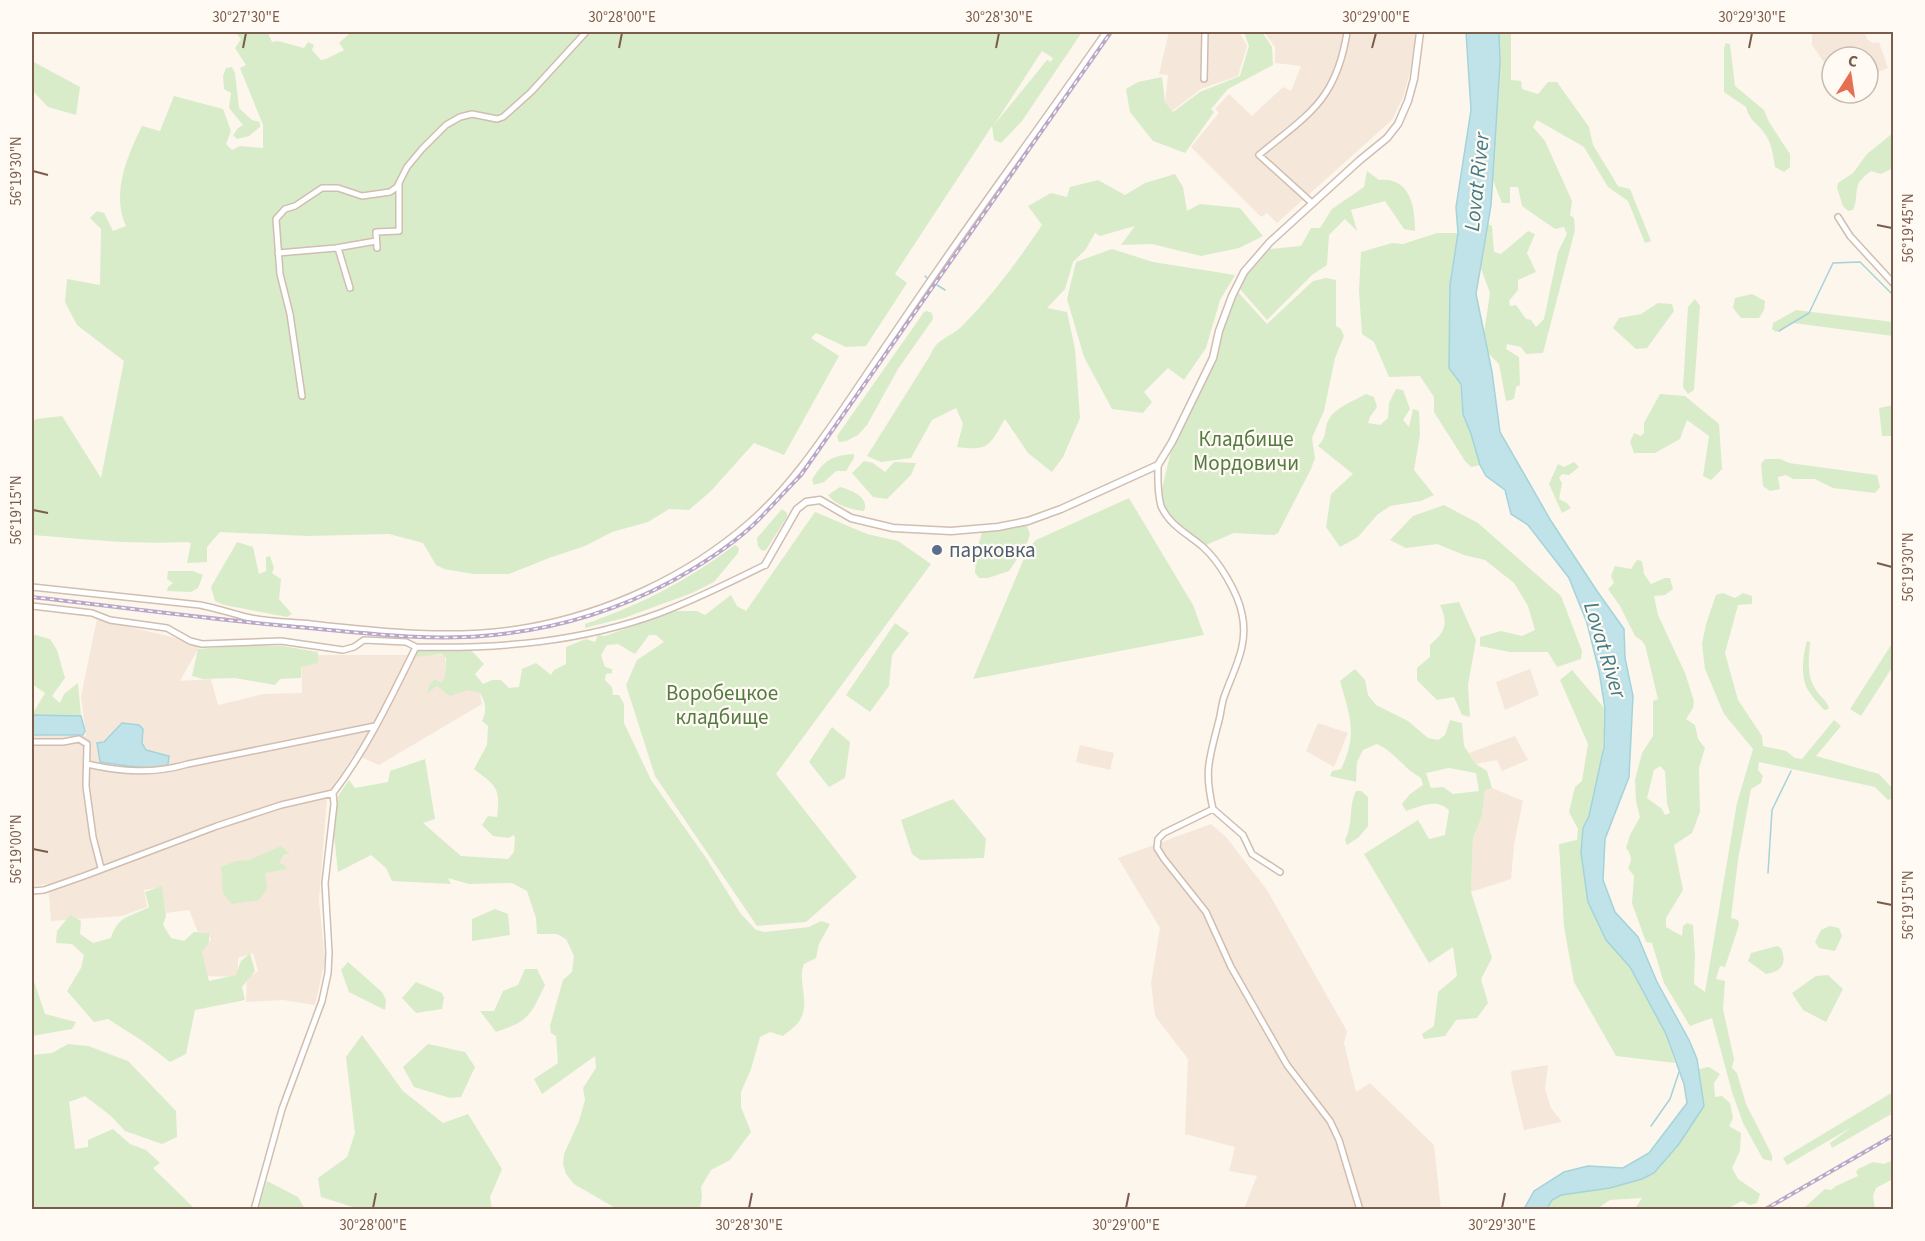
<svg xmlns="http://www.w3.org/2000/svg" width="1925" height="1241" font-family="'Source Sans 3',sans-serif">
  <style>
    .residential { fill: #f5e8da }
    .green { fill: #d8ecc9; fill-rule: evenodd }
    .water { fill: #bfe3e8; stroke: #a5d3da; stroke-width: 1.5 }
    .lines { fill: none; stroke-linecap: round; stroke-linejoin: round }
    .stream { stroke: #a5d3da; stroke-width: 1.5 }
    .minor-casing { stroke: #d1beb0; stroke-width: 8 }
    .tertiary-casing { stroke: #d1beb0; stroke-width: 9 }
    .minor { stroke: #fff; stroke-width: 5 }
    .tertiary { stroke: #fff; stroke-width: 6 }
    .rail-casing { stroke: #b9a8c9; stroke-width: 4 }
    .rail { stroke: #fffaf3; stroke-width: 1.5; stroke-dasharray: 4.5; stroke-linecap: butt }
    .ticks { fill: none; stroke: #7a5c4d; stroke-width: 2 }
    .service-dot { fill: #5c6f8a; stroke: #fffaf3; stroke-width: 2 }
    .labels { text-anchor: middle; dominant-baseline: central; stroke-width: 4.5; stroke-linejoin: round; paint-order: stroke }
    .park-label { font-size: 21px; fill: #537a41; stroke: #fffaf3 }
    .service-label { font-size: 21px; fill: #4e5e75; stroke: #fffaf3; text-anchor: start }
    .water-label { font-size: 22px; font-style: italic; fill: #437c86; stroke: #fffaf3 }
    .neatline { fill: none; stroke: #7a5c4d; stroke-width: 2 }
    .ticks-label { font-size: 15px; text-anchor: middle; fill: #7a5c4d }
  </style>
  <rect width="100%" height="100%" fill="#fdf6ec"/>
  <path class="residential" d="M1169,32H1242L1241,35L1247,46L1238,76L1201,89L1172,111L1165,102L1168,75L1159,74Z
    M1264,32H1416L1410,73L1403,97L1392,120L1277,223L1267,213L1261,217L1191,147L1219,113L1215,109L1229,94L1252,116L1283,87L1291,91L1301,66L1275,63V47Z
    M1812,32H1867L1865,33L1867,39L1873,43L1879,42L1888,68L1868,76V57H1832V74L1812,45Z
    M97,619L201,644L180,681L211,679L218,705L263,694L302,693L301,655H445L446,690L479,689L482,704L379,765L354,754L327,799L319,900L325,960L315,1005L283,1000L246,1002L247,978L258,971L253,953L238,958V977L205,976L200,950L211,940L208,933L198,932L189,910L166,913L162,887L144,890L147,907L122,916L51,921L48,884L32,886V735L86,736L81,696Z
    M1530,669L1539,695L1505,710L1496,682Z
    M1318,723L1348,733L1334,767L1306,751Z
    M1515,736L1528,760L1502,771L1497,760L1476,764L1469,753Z
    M1080,745L1114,753L1110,770L1076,762Z
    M1492,788L1523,801L1514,845L1511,879L1471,892L1473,838L1482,816L1485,790Z
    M1211,824L1226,837L1267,890L1347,1031L1344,1043L1356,1092L1370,1083L1434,1145L1441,1209H1244L1257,1176L1229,1171L1235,1147L1185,1134L1188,1059L1155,1016L1151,983L1160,928L1118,858Z
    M1548,1065L1545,1089L1551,1108L1562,1122L1524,1130L1512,1081L1511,1071Z"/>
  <path class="green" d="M235,32L268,33L272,42L278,41L304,48L308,42L314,45L312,50L321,60L326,59L344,50L339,43L351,32H1082L1022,121L1001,143L994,140L992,126L895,274L907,283L866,346L846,347L816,333L811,338L839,356L784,455L754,443L711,491L689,510L669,509L648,522L612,532L585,546L549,558L509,574H474L444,569L436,565L423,543L389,534L308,536L220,532L207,547V562L187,563L191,543L187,542C134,545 84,539 32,535V422L36,419L62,416L101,478L124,361L77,325L65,302L67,279L100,285L101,229L90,218L97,211L104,213L113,231L126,226C111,194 127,156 142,126L160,131L174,96L223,109L231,131L226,144L232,150L240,146L263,148V125L240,68L246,65L235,48L241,39ZM1042,51L1053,58L1051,62L1047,60L994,125Z
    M1245,32H1262L1272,47L1273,65L1228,89L1211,109L1214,112L1185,153L1153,141L1130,112L1126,89L1138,82L1162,77L1165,102L1173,112L1200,92L1240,76L1249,46L1245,35Z
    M1499,32H1511V80L1521,81L1522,89L1538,94L1548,82H1557L1589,127L1593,145L1618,186L1630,189L1651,241L1645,243L1628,201L1608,187L1584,147L1537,120L1533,127L1545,141L1572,201L1570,215L1574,218L1575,230L1543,353L1526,354L1521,347L1507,344L1506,349L1519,357L1520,385L1516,387L1514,399L1506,401L1499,364L1488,353L1484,333L1490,293L1480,266L1488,224L1492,226L1494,252L1501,254L1528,231L1535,234L1527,253L1536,272L1518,280V290L1509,301L1510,306L1516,305L1526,319L1531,320L1536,327L1544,319L1558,252L1567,234L1564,227L1555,229L1522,206L1518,187H1510V203H1502L1492,178L1500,64Z
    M1726,43L1730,44L1735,86L1764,110L1769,122L1790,154V167L1784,172L1775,167C1773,155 1772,144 1765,134C1757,122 1750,122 1746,107L1724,92V48Z
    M32,61L80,87L76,115L48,107L32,90Z
    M232,67L235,73L239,108L252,120L260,122V127L249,136L237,139L233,135L238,128L243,125L229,108L231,93L224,89L223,76L226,68Z
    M1893,133L1891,169L1881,174L1871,171C1849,187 1861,192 1853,210L1848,211L1843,206L1837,188L1838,183L1853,173L1867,154Z
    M1367,171L1379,180C1410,177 1415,206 1415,231L1404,229L1385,201L1351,210L1357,231L1345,219L1329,235L1327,265L1312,275L1267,320L1240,289L1246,276L1270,249L1301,246L1311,228H1320L1332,209L1364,187Z
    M1175,174L1183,187L1187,211L1200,204L1240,208L1263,236L1239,248L1201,256L1152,244L1121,245L1135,226L1100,236L1095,233L1086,249L1073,262L1065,289L1047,308L1067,312L1075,349L1080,418L1063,457L1052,472L1028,453L1005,419C990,443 991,452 957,447L963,424L956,408L932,420L911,458L881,462L867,456L931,354C935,340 952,336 961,327C992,296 1018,261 1042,225L1028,206L1051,193L1067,197L1070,187L1098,180L1125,195L1145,183Z
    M1437,233H1458L1450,285L1463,414L1471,434L1480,465L1471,467L1465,461L1434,412V397L1420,376L1389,377L1374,342L1362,334L1359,291L1361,252L1392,243L1403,244Z
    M1112,249L1153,262L1235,275L1220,300L1206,348L1184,380L1168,368L1144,392L1152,402L1143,413L1112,409L1084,357L1067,299L1076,262Z
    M1326,278L1336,280V326L1341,329L1344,336L1335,358L1324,411L1312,438L1315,458L1311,469L1278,533L1274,535L1234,533L1206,545L1174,521L1165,507L1161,493L1170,455L1216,361L1220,339L1234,299L1238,292L1267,324L1313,281Z
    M1752,294L1765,301L1764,310L1759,318H1741L1733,308L1735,298Z
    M1695,299L1700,306L1694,390L1688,394L1683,387L1688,307Z
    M1658,303L1672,304L1674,311L1647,348L1636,349L1613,328L1619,318L1641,314Z
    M1796,310L1893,322V336L1793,323L1776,332L1772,329L1773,323Z
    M927,311L932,313L933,319L898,369L867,425L858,435L846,441L839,442L837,436L924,312Z
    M1396,389L1403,390L1410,409L1403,420L1409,427L1413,409L1419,411L1420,435L1414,470L1434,495L1421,501L1390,506L1377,515L1358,537L1340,547L1326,527L1331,494L1353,474L1318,446C1329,434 1323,430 1329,419C1336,407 1354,401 1366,394L1374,397L1377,407L1370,417L1368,423L1380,425L1388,418L1389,403Z
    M1660,394L1685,396L1719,424L1722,469L1711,480L1703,476L1709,436L1687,420L1680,439L1655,453H1634L1630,442L1634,433L1641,436L1644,433V423Z
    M1893,405V436H1882L1879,408Z
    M854,454V458L846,471H836L824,482L814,485L812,480C823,461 832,455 854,454Z
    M1765,459H1780L1789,463L1877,475L1880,487L1875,493L1833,488L1815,479H1793L1786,475L1778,477L1780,489L1770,491L1763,486L1761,464Z
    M864,461L873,463L885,472L894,462L916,463L911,475L887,499L873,497L852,473Z
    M1574,462L1579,467L1569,475L1562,474L1559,478L1562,483L1559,499L1567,503L1571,508L1562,513L1549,484L1558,464L1564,467Z
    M840,487C851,490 870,497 864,511C852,510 835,505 828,495Z
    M1129,498L1193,605L1204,635L973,679L1028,549L1036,540Z
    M1444,505L1478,523L1561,596L1582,651L1581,659L1557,667L1548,652H1510L1480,646V637L1501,631L1522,636L1535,630L1528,606L1514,583L1485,560L1464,555L1437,544L1406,548L1390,540L1413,516Z
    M782,509L787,513V517L766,550L762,551L758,546L757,538Z
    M815,512L867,534L898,541L931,564L776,774L857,877L806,922L757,926L655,776L626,685L637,660L664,642L656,635H649L635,654L618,644L607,645L601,655L605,667L612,669V673L606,674L605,680L612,687L613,695H619L624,704V723L651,780L706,858L741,914L756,930L765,932L809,927L821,921L830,924L819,944L816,958L804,964C797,981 810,1001 801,1018C798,1025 789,1031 783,1036L770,1032L760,1037L751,1069L741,1092V1107L751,1132L730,1160L711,1170L701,1187L702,1196L700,1209H617L574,1184L566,1174L563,1164L564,1154L579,1121L585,1100L583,1088L596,1068L595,1056L542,1094L534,1079L558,1063L556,1036L551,1033L550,1026L563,980L572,972L574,956L566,939L557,934H537L536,918L527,891L512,883L469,884L448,878L451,884L392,881L386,868L371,855L338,872L334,835L338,796L349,780L355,788L388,782L390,771L425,759L435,819L423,823L461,856L508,859L514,852L515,837L513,835L509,838L493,836L482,825L488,816L497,817C501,788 496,786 474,769L487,745L488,726L482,721C487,710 486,703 480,693L468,690L450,696L437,686L427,693L429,686L435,679L441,683L445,677L446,658L442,654L414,657L418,651L471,650L484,664L475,674L483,684L492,680H501L509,688L519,687L522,669L536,663L551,675L554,670L566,664V647L586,639L595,642L598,635L605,636L674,611H697L705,615L731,595L737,606L746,611Z
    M1026,524L1030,534L1026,546L1009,571L988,578H979L975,573L976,553L982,532Z
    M237,542L253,547L259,574L266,571V557L270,556L274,568L272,573L281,579L279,599L292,614L287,617L224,605L215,601L211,587Z
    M735,545L739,548L738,553L714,582L692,593L624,618L585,628V624C643,604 686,581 735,545Z
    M1637,560L1642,561L1644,574L1651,584L1665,578H1670L1673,589L1665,595L1654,596L1658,615L1685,673L1694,701L1693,708L1686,719L1695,725L1698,739L1705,748L1699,768L1700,812L1692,833L1674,845L1683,890L1666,918V927L1682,936L1683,926L1687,923L1693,925L1695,957L1694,984L1705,992L1737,803L1753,749L1724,714L1705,669L1702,644L1706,624L1716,595L1723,593L1735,598L1743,593L1752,596V604L1738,605L1725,653L1738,700L1762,736L1763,746L1786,751L1795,758L1802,759L1834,720L1841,726L1816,756L1879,774L1893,789V798L1888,800L1875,787L1759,762L1758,770L1763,776L1761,783L1751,789L1738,860L1731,918L1738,920L1739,925L1725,967L1720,966L1716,979L1725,981L1723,1009L1734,1059L1732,1068L1737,1073L1746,1104L1772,1155V1161L1763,1159L1743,1123L1732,1092L1712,1018L1690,1026L1664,983L1652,943L1646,942L1632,903L1634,876L1628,868C1632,861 1632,854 1626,848L1630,835L1640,817L1636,801L1635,780L1642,753L1653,736V701L1658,699L1645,645L1641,640L1635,636L1620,606L1608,589L1614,583L1611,576L1615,566L1631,569ZM1660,766L1665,771L1667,803L1670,813L1665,815L1662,809L1647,798L1654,770Z
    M168,571H193L203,575L198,588L191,592L167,591L168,587L173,583L167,579Z
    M1459,602L1476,640L1468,685L1470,717L1462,715L1454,697L1437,700L1417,680V668L1430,657V645C1445,632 1449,624 1440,605Z
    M895,623L909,633L892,655L889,686L870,712L846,695Z
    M32,634L50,639L57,650L65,678L52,696L60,703L64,694L78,683L81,716L32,715L45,693L32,684Z
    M1807,641L1810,642C1809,659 1806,675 1816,690C1820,697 1828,701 1829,709L1824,710C1819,704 1812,697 1808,690C1800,677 1803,655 1807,641Z
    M1893,642V666L1861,716L1850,709Z
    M247,645L282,646L318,652V663L301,667V678L280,679L275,685L235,678L203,679L192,676L198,649Z
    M1355,669L1365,680L1368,695L1376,705L1408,721L1428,738L1438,740L1445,735L1450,720L1462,723L1464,746L1476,764L1487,771L1492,788L1485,790L1482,816L1473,838L1471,892L1492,958L1481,979L1488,1003L1477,1018L1456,1020L1445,1036L1424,1039L1422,1034L1434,1026L1438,992L1457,976L1453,947L1429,963L1364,854L1418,820L1429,839L1445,835L1449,810C1436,798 1421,806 1406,811L1402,804L1410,794L1423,785L1421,778C1404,769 1395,752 1377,744L1363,750L1357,762L1356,782L1330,776L1332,771L1341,769C1358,734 1350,717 1340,681ZM1449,768L1476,773L1479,791L1453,794L1443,787L1431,788L1426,773Z
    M1572,670L1605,709C1604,747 1600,793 1583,828L1606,940L1630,967L1649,999L1666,1034L1675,1063L1616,1056L1574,982L1564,927L1559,844L1577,840L1578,829L1569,812L1575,787L1582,781L1588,744L1560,680Z
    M832,727L850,742L845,778L829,787L809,762Z
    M1356,791H1361L1368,797V826L1359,837L1347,845L1345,840C1354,822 1348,808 1356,791Z
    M953,799L986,839L984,858L920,860L912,854L901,820Z
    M281,846L290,854H284L279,863L285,865L287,869L265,873L267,889L259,900L232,904L223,894L221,867L236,861L249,860Z
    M162,886L166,916L163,925L171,938L184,941L194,932L209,933V942L202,952L209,981L236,975L241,961L250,953L255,971L242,987L245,1000L195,1010L186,1054L170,1062L144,1042L108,1019L94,1022L67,991L81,968L84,955L72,944L56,943L57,931L70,915L81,921L80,934L93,943L111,938C118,915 131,917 149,907L145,892Z
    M495,909L508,914L510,935L472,941V919Z
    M1830,926L1839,928L1842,936L1835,951L1819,948L1815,942L1821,930Z
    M1777,946L1781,948C1787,963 1783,971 1766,974L1748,961L1751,953Z
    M348,962L382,992L386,1000L385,1010L349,992L341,970Z
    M525,969H537L545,985C530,1016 529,1021 496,1032L480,1011H494L503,991L518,985Z
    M32,975L45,1014L76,1022L72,1029L32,1036Z
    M1828,975L1843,989L1826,1022L1803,1010L1792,993L1816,976Z
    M416,982L442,993L444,998L442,1009L416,1013L402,998Z
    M362,1035L403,1091L443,1123L468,1114L502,1169L490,1197L492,1209H359L321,1197L318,1178L347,1157L355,1133L346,1057Z
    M68,1044L88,1046L128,1061L176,1111L177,1137L162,1144L125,1131L111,1116L85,1096L69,1102L75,1149L88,1147V1140L113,1129L130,1144L146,1150L160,1163L153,1168L194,1208L221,1209H32V1055L52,1053Z
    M428,1044L465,1052L475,1067L461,1097L450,1098L414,1087L403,1067Z
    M1709,1067L1720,1074L1714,1083L1715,1097L1722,1096L1730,1103L1733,1118L1729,1126L1741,1133L1740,1151L1732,1168L1738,1179L1760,1194L1757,1203L1750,1205L1742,1201L1727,1209H1637L1636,1207L1642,1198L1610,1200L1597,1209L1547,1210L1552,1200L1561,1195L1610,1188L1642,1179L1704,1106L1699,1069Z
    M1893,1092V1113L1832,1148L1830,1143L1852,1127L1787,1165L1783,1158Z
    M1893,1160V1179L1876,1188L1873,1196L1875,1209H1805V1207L1825,1189L1831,1190L1836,1186L1858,1176L1856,1172L1858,1169L1873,1162L1884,1164Z
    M267,1181L298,1197L305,1209L257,1210Z"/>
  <path class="water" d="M1466,32H1499L1500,63L1491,205L1476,294L1492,372L1500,432L1551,521L1597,591L1624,629L1625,658L1633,696L1629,777L1605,839L1603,880L1615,912L1638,937L1657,982L1689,1040L1697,1059L1704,1106L1679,1144L1654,1173L1642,1179L1610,1188L1561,1195L1552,1200L1547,1209H1524L1534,1191L1564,1172L1588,1166L1623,1168L1649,1153L1687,1103L1684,1084L1666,1034L1630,967L1606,940L1588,902L1581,853L1583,828L1589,816L1604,747L1605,709L1599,671L1587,623L1569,578L1528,525L1511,514L1505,490L1486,476L1480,465L1471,434L1463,414L1461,384L1449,368L1450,285L1458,233L1456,207L1471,110Z
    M32,715L81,716L85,731L83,735H32Z
    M122,723L139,725L143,729L142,743L146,750L169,756L168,765C154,772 117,764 100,762L97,743L104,742Z"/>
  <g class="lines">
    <path class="stream" d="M925,276L928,279
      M937,285L945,290
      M1779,331L1809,313L1833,263L1860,262L1894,296
      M1768,873L1772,810L1791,771
      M1651,1126L1670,1099L1679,1072"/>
    <defs>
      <path id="minor" d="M1204,79L1205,32
        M1312,203L1259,155C1280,137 1310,117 1325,94C1337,76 1344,52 1347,32
        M1838,217L1850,236L1894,284
        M338,248L350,288
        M377,248L376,232L399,231V183
        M278,253L336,248L376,241
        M302,396L290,314L280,274L276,219L285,209L295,206L322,188H338L362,196L390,192L397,187L407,167L422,149L446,125L460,117L472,114L497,119L503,117L531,92L586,32
        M1158,465C1158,479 1157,492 1161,506C1169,525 1188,534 1203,547C1219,561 1238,593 1242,614C1249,645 1234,669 1224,697C1221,706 1221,715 1218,724C1209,760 1204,771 1213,809
        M32,587L200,605C216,608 230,613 246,617C267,622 290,622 311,624C381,632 455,640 525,628C606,614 687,577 749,523C788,489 818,445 847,403C878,357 909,311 941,265C995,187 1052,110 1106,32
        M32,606L92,613L110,620L167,628L190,641L202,644L281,641L343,650L354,647L364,640L406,642L416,647
        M32,742H63L79,739L87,744L86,786L93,837L101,868
        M87,764C122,772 153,774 188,764L375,726
        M1213,809L1164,833L1158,839L1157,848L1164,859L1206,912L1231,967L1287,1065L1330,1121L1339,1140L1360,1210
        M1213,809L1243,835L1252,854L1280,872
        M32,891L44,890L84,876L217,826L281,805L333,793C367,749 391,697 416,647C500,649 581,642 660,613C696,599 731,582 765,565
        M254,1210L282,1109L322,1001L328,973L329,953L325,883L334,804L333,793"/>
      <path id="tertiary" d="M765,565L797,509L806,502L820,500L851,518L893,528L951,531L998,527L1028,521L1061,509L1158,465L1172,442L1213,358L1219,331L1232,296L1244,272L1270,242L1360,160L1387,138L1398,124L1408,101L1414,79L1420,32"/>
    </defs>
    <use href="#minor" class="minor-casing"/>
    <use href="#tertiary" class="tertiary-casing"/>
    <use href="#minor" class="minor"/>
    <use href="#tertiary" class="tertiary"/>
    <defs>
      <path id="rail" d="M32,597C120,607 208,619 297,627C356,632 423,641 482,636C548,631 614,612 672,581C699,566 728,548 751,527C768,511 784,492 801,475L1111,32
        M1764,1210L1894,1135"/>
    </defs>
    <use href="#rail" class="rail-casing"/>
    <use href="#rail" class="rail"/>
  </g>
  <path class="ticks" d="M243,48L246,33M619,48L622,33M996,48L999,33M1372,48L1376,33M1749,48L1752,33M33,171L48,175M1877,225L1892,228M33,510L48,513M1877,563L1892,567M33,849L48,852M1877,902L1892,905M373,1208L376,1193M749,1208L752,1193M1126,1208L1129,1193M1502,1208L1505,1193"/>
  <circle class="service-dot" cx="937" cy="550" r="6"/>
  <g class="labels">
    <g class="park-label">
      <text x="1246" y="439">Кладбище<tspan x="1246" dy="24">Мордовичи</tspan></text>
      <text x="722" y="693">Воробецкое<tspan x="722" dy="24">кладбище</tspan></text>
    </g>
    <g class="service-label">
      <text x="949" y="550">парковка</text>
    </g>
    <g class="water-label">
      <text transform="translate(1477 182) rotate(-84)">Lovat River</text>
      <text transform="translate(1605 650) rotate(73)">Lovat River</text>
    </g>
  </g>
  <rect width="1925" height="1241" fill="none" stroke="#fffaf3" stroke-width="66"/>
  <g transform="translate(1850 75) rotate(12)"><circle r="28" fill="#fffaf3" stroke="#cabbb1" stroke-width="1.5"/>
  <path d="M0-4.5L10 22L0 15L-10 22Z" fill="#e76f51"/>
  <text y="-9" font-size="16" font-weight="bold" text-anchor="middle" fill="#7a5c4d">С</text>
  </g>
  <rect x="33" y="33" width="1859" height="1175" class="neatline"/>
  <g class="ticks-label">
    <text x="246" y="22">30°27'30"E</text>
    <text x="622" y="22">30°28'00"E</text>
    <text x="999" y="22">30°28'30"E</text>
    <text x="1376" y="22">30°29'00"E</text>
    <text x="1752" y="22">30°29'30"E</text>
    <text transform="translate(16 171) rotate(-90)" y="5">56°19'30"N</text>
    <text transform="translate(1908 228) rotate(-90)" y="5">56°19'45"N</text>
    <text transform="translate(16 510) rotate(-90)" y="5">56°19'15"N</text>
    <text transform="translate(1908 567) rotate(-90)" y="5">56°19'30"N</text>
    <text transform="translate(16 849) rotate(-90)" y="5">56°19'00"N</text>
    <text transform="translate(1908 905) rotate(-90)" y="5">56°19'15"N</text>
    <text x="373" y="1230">30°28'00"E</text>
    <text x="749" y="1230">30°28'30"E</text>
    <text x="1126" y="1230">30°29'00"E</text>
    <text x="1502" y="1230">30°29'30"E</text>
  </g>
</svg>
